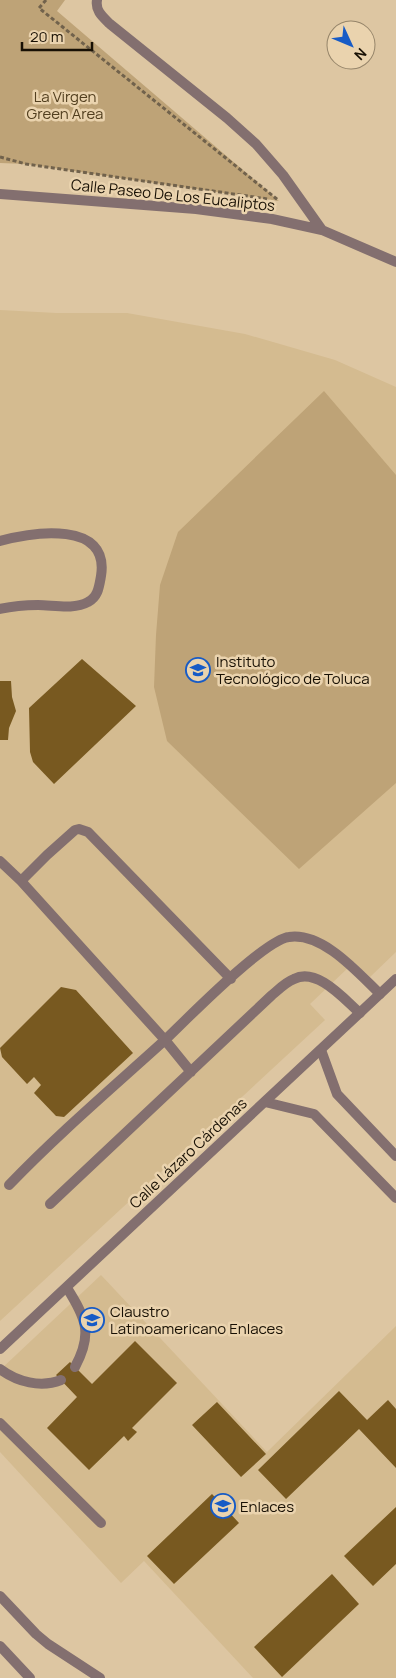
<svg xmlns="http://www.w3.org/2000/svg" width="396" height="1678" font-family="Manrope,sans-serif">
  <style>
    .built { fill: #d4bb90 }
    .green { fill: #bea377 }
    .building { fill: #785920 }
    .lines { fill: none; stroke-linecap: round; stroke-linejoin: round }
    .path { stroke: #71624c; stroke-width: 3; stroke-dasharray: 4 2.5; stroke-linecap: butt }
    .service { stroke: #836f6f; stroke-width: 10 }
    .minor { stroke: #836f6f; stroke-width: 10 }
    .tertiary { stroke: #836f6f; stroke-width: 10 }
    .labels { text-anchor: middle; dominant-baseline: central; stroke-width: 5; stroke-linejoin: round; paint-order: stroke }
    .park-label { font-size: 15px; fill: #523f1f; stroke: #ead3ae }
    .street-label { font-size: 15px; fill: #181004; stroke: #ead3ae }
    .poi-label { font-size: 15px; fill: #181004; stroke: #ead3ae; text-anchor: start }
  </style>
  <rect width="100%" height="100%" fill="#ddc6a2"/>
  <path class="built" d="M0,310L56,313H127L245,334L335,360L396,387V952L370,977L354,962L350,966L310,1004L325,1020L0,1321Z
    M101,1275L267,1452L396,1326V1678H253L144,1561L121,1583L0,1452V1370Z"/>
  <path class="green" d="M0,0H65L57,11L279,201L26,164L0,163Z
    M324,391L396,475V783L299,869L167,741L154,687L156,635L160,585L178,532Z"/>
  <path class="building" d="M82,659L136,706L54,784L33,762L30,752L29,708Z
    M0,681H11L12,697L16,711L9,728L8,740H0Z
    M61,987L76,990L133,1053L64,1117L56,1116L34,1093L41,1085L34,1077L27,1084L2,1057L0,1048Z
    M135,1341L177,1383L132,1428L137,1432L128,1441L124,1436L89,1470L47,1428L77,1397L56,1375L70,1362L92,1384Z
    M339,1391L367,1420L388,1400L396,1409V1468L359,1429L286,1499L258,1470Z
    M217,1402L266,1454L241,1477L192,1425Z
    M212,1494L239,1523L174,1584L147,1556Z
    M396,1507V1564L373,1586L344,1556Z
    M332,1574L359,1604L282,1677L254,1647Z"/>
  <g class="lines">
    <path class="path" d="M46,0L39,8L278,200
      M0,157L26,164L268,199"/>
    <path class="service" d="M0,541C33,532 110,520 101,576C99,587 98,597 88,602C74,610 53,605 38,605C25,605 13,606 0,609
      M0,861L21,881L165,1040L191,1072
      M21,881L47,855L75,830L79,829L88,832L231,979
      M9,1185C58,1134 112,1088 165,1040C187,1019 264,940 289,937C323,932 358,973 380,994
      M50,1204L272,995C279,989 286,982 294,979C317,967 344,999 360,1013
      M67,1288C86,1318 93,1334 75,1367
      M0,1369C17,1382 41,1388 61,1380
      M0,1423L101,1523"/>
    <path class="minor" d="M97,0C95,11 103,17 110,24L227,118L256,144L283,175L322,230
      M0,194L196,209L272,219L322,230L396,262
      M321,1050L337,1094L396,1156
      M265,1102L314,1114L396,1198
      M0,1596L36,1634L48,1644L100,1678
      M0,1646L30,1678"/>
    <path class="tertiary" d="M0,1349L396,979"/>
  </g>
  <defs>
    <symbol id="university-ring" viewBox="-11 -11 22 22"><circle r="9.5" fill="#ead3ae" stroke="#175bc6" stroke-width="1.5"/><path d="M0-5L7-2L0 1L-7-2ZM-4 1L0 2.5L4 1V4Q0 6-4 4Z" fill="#175bc6"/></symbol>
    <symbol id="school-ring" viewBox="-11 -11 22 22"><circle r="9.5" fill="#ead3ae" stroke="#175bc6" stroke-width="1.5"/><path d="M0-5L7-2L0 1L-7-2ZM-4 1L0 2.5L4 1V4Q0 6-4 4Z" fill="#175bc6"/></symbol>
  </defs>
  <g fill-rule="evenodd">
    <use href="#university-ring" x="184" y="656" width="28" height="28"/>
    <use href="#school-ring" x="78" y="1306" width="28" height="28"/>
    <use href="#school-ring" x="209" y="1492" width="28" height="28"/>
  </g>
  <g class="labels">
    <g class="park-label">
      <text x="65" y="96">La Virgen<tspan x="65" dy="17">Green Area</tspan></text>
    </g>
    <g class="street-label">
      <text transform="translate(173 195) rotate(6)">Calle Paseo De Los Eucaliptos</text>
      <text transform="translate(188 1153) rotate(-43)">Calle Lázaro Cárdenas</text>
    </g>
    <g class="poi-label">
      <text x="216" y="661">Instituto<tspan x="216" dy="17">Tecnológico de Toluca</tspan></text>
      <text x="110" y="1311">Claustro<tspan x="110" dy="17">Latinoamericano Enlaces</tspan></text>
      <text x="240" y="1506">Enlaces</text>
    </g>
  </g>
  <g transform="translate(351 45) rotate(134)"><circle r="24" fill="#ead3ae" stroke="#96856a"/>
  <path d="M0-4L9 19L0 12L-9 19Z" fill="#175bc6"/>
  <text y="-8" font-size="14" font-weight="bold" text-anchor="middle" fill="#181004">N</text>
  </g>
  <path d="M22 42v8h70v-8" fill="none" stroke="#181004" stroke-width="2.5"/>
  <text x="30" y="42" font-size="15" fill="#181004" stroke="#ead3ae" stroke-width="4" paint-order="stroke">20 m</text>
</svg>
